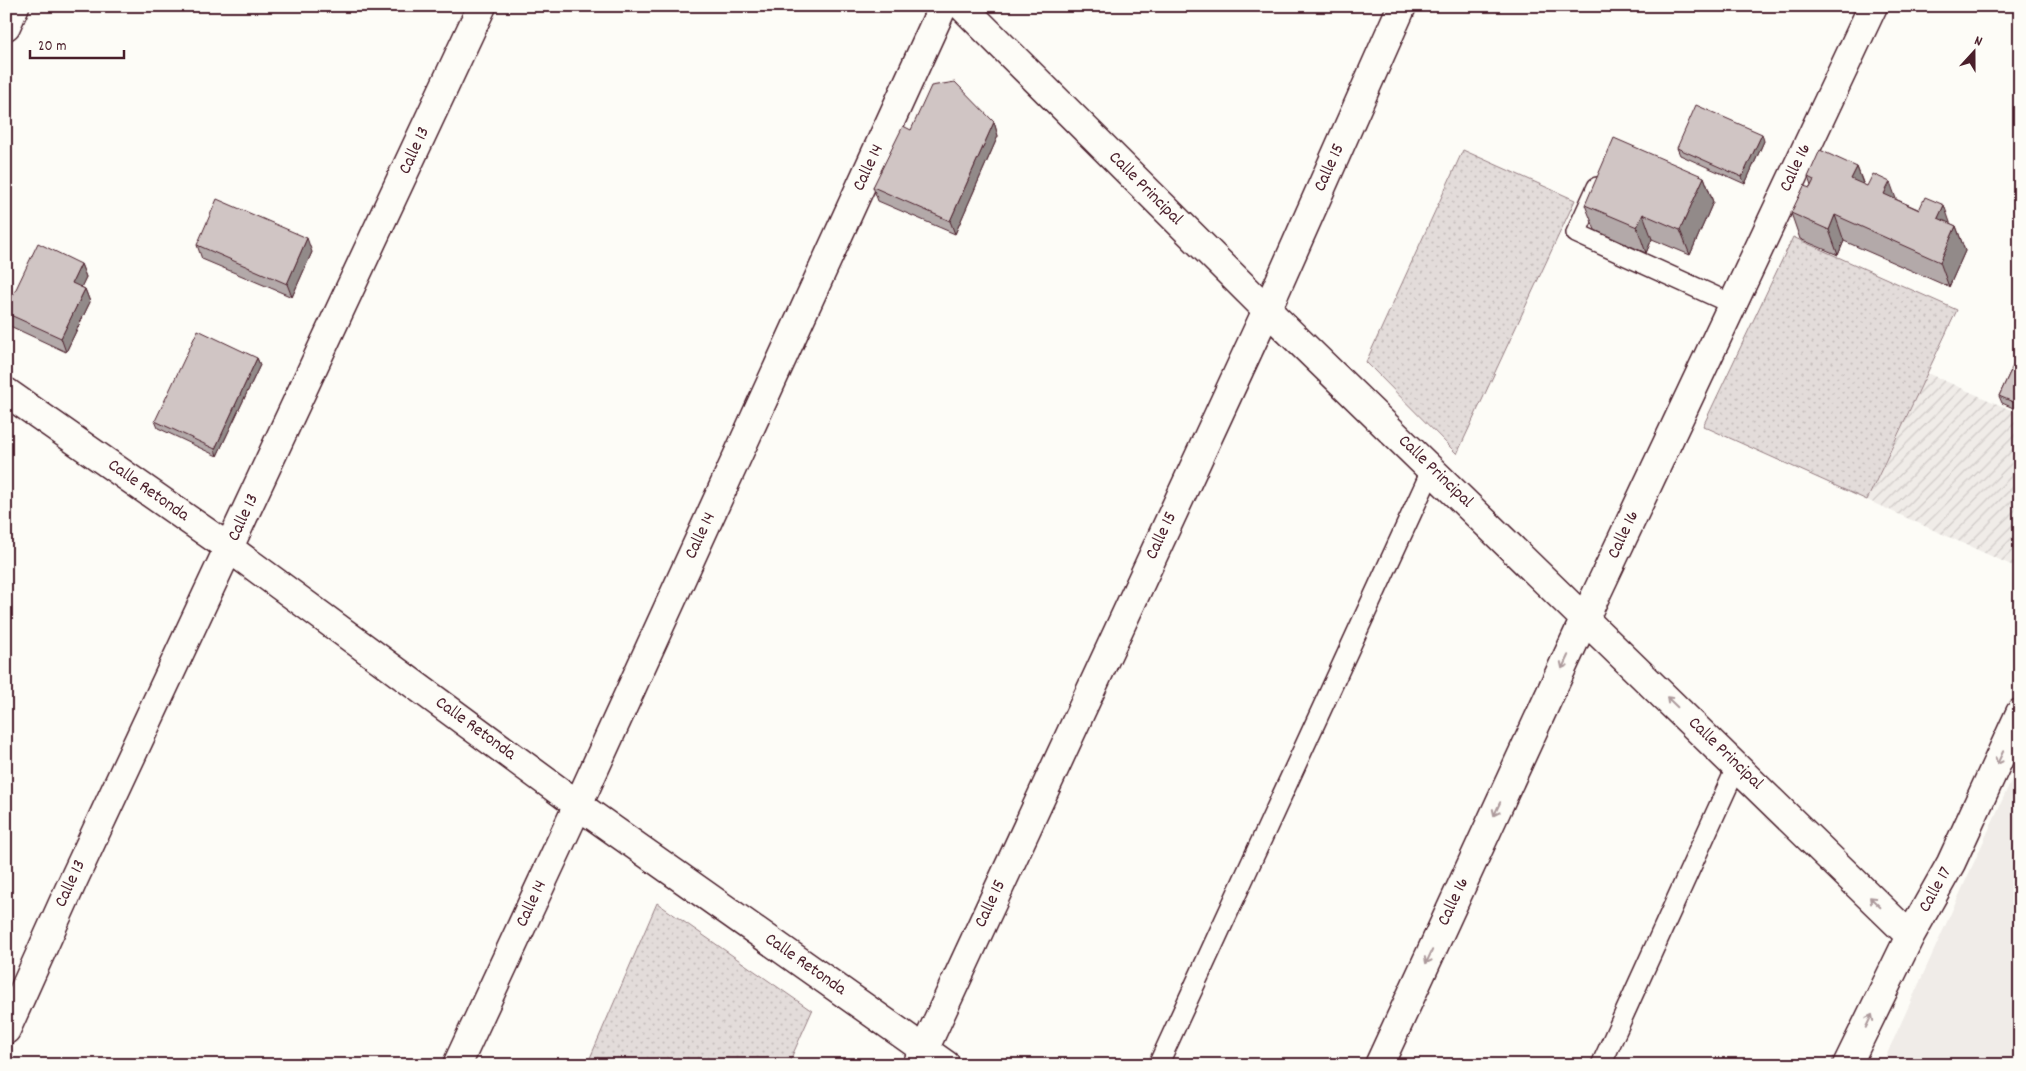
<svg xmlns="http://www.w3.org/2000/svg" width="2026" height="1071" font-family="Dekko,sans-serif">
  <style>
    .built { fill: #f0ece8 }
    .industrial { fill: url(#industrial-furrows) }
    .grass { fill: url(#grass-dots); stroke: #967e82 }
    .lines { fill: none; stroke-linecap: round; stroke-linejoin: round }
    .lane-casing { stroke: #4a1f2b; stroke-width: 22 }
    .street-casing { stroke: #4a1f2b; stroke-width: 31 }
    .secondary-casing { stroke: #4a1f2b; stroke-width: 31 }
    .lane { stroke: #fdfcf7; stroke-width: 19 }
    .street { stroke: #fdfcf7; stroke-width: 28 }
    .secondary { stroke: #fdfcf7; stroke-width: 28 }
    .wall { fill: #b3a9a9; stroke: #4a1f2b }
    .shaded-wall { fill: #928a89; stroke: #4a1f2b }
    .building { fill: #d0c5c4; stroke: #4a1f2b }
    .oneway { stroke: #ac999b }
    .labels { text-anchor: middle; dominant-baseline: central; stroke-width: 5; stroke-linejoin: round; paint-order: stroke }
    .street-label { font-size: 18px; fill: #4a1f2b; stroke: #fdfcf7 }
  </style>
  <defs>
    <pattern id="industrial-furrows" width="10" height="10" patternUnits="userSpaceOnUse" patternTransform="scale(1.25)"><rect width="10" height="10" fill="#f0ece8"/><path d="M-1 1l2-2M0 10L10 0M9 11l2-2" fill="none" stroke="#cfcac7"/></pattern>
    <pattern id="grass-dots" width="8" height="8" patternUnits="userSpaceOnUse" patternTransform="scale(1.25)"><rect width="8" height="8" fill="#e3dcda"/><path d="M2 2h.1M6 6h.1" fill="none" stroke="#c4bcbb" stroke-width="1.8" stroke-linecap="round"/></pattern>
  </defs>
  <rect width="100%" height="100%" fill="#fdfcf7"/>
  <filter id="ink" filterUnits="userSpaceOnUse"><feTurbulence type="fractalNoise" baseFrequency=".02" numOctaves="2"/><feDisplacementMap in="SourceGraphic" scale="10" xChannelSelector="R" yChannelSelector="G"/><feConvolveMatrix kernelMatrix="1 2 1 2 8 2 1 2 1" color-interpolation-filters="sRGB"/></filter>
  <g filter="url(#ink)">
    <path class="built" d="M2020,761V1065H1882Z"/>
    <path class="industrial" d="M1927,373L2020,414V569L1867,500Z"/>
    <path class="grass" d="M1463,150L1575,200L1457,454L1366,362Z
      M1793,237L1957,310L1867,500L1703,426Z
      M657,903L812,1011L788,1065H587Z"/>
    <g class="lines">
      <defs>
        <path id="lane" d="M1597,187L1576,233L1732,304
          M1158,1065L1432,469
          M1601,1065L1737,766"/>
        <path id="street" d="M6,26L15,6
          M6,392L229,548L578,805L946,1065
          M1585,618L1873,6
          M6,1030L72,883L482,6
          M457,1065L578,805L943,6
          M917,1065L1267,310L1402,6"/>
        <path id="secondary" d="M962,6L1267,310L1910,936
          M1379,1065L1585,618
          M1847,1065L1910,936L1951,863L2020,713"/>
      </defs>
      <use href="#lane" class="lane-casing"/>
      <use href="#street" class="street-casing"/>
      <use href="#secondary" class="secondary-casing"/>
      <use href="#lane" class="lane"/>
      <use href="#street" class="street"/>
      <use href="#secondary" class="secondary"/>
    </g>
    <path class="wall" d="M994,122L998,136L955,234L878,201L873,187L911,130Z
      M1764,141L1745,184L1680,155L1677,148Z
      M1857,167L1864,185L1956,226L1965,251L1949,287L1844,241L1838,255L1800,239L1791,213L1810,188L1811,186L1808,177Z
      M1704,177L1713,202L1690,255L1652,239L1646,253L1595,230L1585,205Z
      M197,245L312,252L292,297L202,259Z
      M81,264L86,277L81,287L85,289L90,302L66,352L10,326L6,315V313Z
      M2020,351V411L2002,403L1999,396Z
      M257,358L260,365L217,456L158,428L155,421Z"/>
    <path class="shaded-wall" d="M994,122L998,136L955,234L950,221Z
      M1762,134L1764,141L1745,184L1742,177Z
      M1857,167L1866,192L1851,179Z
      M1704,177L1713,202L1690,255L1680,230Z
      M1890,182L1899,207L1884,194Z
      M1944,205L1953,231L1938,218Z
      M1643,214L1652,239L1646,253L1637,227Z
      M1835,215L1844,241L1838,255L1829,230Z
      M1956,226L1965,251L1949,287L1940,262Z
      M8,234L11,241L6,251V239Z
      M307,238L312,252L292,297L287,284Z
      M81,264L86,277L77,296L72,283Z
      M85,289L90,302L66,352L61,338Z
      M257,358L260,365L217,456L215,449Z"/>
    <path class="building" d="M955,82L994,122L950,221L873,187L903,126L911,130L931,86Z
      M1696,105L1762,134L1742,177L1677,148Z
      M1614,138L1704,177L1680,230L1643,214L1637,227L1585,205Z
      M1820,150L1857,167L1851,179L1867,186L1873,174L1890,182L1884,194L1919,210L1925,197L1944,205L1938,218L1956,226L1940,262L1835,215L1829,230L1791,213L1804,186L1810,188L1814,180L1808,177Z
      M217,199L307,238L287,284L197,245Z
      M38,243L81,264L72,283L85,289L61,338L6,313V310Z
      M198,330L257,358L215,449L155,421Z
      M2020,351V405L1999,396Z"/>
    <defs><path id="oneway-shaft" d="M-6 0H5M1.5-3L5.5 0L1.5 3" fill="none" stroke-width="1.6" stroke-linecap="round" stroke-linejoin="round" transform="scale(1.25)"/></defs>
    <g class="oneway">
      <use href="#oneway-shaft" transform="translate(1565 662) rotate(115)"/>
      <use href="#oneway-shaft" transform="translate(1672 702) rotate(-136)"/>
      <use href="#oneway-shaft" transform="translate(2000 758) rotate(115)"/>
      <use href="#oneway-shaft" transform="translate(1497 809) rotate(115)"/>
      <use href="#oneway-shaft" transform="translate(1875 902) rotate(-136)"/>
      <use href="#oneway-shaft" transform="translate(1429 957) rotate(115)"/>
      <use href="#oneway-shaft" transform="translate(1869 1021) rotate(-64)"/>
    </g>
  </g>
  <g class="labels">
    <g class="street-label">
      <text transform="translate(415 151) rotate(-65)">Calle 13</text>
      <text transform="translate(869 168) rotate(-65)">Calle 14</text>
      <text transform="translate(1330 168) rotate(-66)">Calle 15</text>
      <text transform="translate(1796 168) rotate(-65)">Calle 16</text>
      <text transform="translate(1145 189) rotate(45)">Calle Principal</text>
      <text transform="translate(1435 472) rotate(44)">Calle Principal</text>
      <text transform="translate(148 491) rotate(35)">Calle Retonda</text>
      <text transform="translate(244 518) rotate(-65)">Calle 13</text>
      <text transform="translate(1624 535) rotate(-65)">Calle 16</text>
      <text transform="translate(701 536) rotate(-65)">Calle 14</text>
      <text transform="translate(1162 536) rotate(-65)">Calle 15</text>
      <text transform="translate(475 729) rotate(36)">Calle Retonda</text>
      <text transform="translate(1725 754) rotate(44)">Calle Principal</text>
      <text transform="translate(71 884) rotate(-65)">Calle 13</text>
      <text transform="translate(1936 890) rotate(-61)">Calle 17</text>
      <text transform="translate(1454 902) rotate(-65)">Calle 16</text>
      <text transform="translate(532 904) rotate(-65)">Calle 14</text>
      <text transform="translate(991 904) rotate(-65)">Calle 15</text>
      <text transform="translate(805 965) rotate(35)">Calle Retonda</text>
    </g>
  </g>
  <rect width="2026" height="1071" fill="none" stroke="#fdfcf7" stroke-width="25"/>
  <rect x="12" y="12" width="2001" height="1046" fill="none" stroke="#4a1f2b" stroke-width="2" filter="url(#ink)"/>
  <g transform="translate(1974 52) rotate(21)" stroke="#fdfcf7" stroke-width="4" paint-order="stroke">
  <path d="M0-4L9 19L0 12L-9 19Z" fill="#4a1f2b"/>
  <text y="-8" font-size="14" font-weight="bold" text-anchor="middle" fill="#4a1f2b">N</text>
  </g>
  <path d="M30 50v8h94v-8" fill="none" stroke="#4a1f2b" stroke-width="2.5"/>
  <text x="38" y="50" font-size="15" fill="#4a1f2b" stroke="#fdfcf7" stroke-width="4" paint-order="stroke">20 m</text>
</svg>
